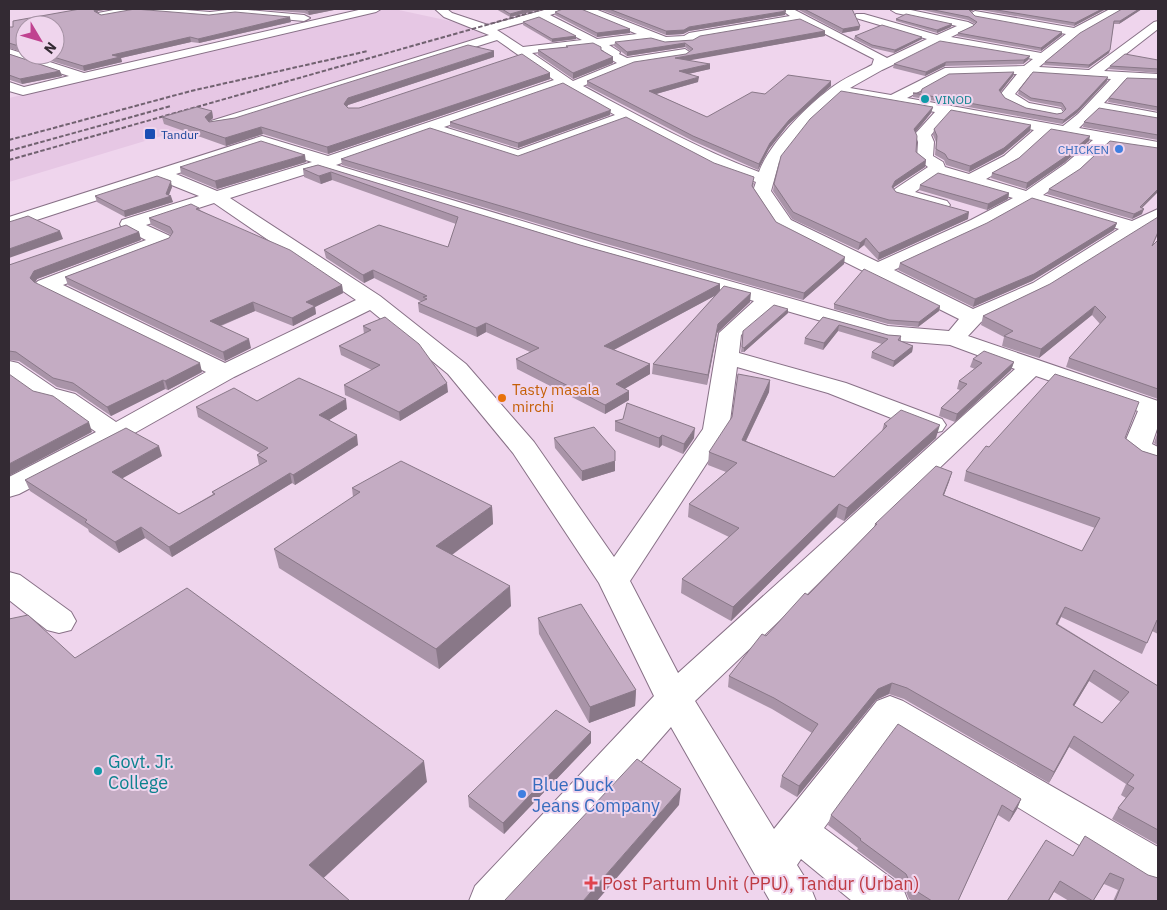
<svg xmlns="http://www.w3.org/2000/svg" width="1167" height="910" font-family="'IBM Plex Sans',sans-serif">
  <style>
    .built { fill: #e6c7e4 }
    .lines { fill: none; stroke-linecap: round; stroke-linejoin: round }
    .minor-casing { stroke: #887187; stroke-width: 2 }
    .minor { fill: #fff; fill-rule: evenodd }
    .rail { stroke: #716270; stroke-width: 2; stroke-dasharray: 4.5 2; stroke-linecap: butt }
    .wall { fill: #a994a8; fill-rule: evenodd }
    .shaded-wall { fill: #897888 }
    .building { fill: #c4acc3; stroke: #897888; fill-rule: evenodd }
    .culture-dot { fill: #0f9aa8; stroke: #efd5ed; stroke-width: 2 }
    .transit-dot { fill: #1a4fb4; stroke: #efd5ed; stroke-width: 2 }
    .shop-dot { fill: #3f7fe0; stroke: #efd5ed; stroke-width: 2 }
    .food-dot { fill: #e8710a; stroke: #efd5ed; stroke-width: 2 }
    .health-dot { fill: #e0444e; stroke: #efd5ed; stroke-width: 2 }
    .labels { text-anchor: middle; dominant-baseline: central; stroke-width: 4; stroke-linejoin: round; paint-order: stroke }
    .far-culture-label { font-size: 12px; fill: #0d838f; stroke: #efd5ed; text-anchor: start }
    .far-transit-label { font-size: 12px; fill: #164399; stroke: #efd5ed; text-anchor: start }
    .far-shop-label { font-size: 12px; fill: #366cbe; stroke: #efd5ed; text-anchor: end }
    .food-label { font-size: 15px; fill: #c56008; stroke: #efd5ed; text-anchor: start }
    .near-culture-label { font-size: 18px; fill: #0d838f; stroke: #efd5ed; text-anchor: start }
    .near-shop-label { font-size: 18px; fill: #366cbe; stroke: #efd5ed; text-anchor: start }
    .near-health-label { font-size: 18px; fill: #be3a42; stroke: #efd5ed; text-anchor: start }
  </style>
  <rect width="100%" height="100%" fill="#efd5ed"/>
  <path class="built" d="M382,9H394L450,21L478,30L487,38L9,182V98Z"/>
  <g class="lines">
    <defs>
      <path id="minor" d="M119,9H173L210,12L236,9L304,15L310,18L304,21L236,15L210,18L136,12L102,18L97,15L98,13Z
        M363,9H381L376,12L23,95L9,91V82L24,87L69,76L9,57V49L84,73Z
        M435,9H447L452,13L488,25L548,9H564L563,11L550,15L597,39L637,34L582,11L581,9H595L666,37L684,36L689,33L790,16L780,9H793L887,58L927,39L856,18L855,16L856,14H864L937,35L957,26L896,13L891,10L906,9L968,22L974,25L972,27L951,37L1041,53L1066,34L975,17L970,14L975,11L1074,28L1110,9H1122L1078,35L1039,67L1089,70L1154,22L1158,21V29L1104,71L1158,74V82L1125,80L1104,103L1158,113V121L1097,110L1079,128L1158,142V152L1108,143L1077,172L1043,195L1132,221L1158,209V222L1047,291L981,322L968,336L1158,401V426L1152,444L1158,447V466C1146,464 1131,458 1123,447L1138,411L1036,376L695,701L774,829L877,701L890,696L903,701L1158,847V890L1143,884L895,732L824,828L902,886L908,901H852L801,859L797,865L810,886L816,901H770L671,727L519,901H469L475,886L654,696L599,583L513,453L448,374L370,310L234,377L124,439L19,494L9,497V477L96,432L57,404L38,399L9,379V361L18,363L56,389L75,394L116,422L206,372L38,289L34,285L38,281L146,240L122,228L120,224L122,220L199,196L159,180L9,229V217L262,136L328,156L554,80L497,40L221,127H211L208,124L211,121L489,35L444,17ZM539,18L582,40L523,47L497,30ZM800,21L874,59L872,65C858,72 843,79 831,88C808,105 768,145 759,172C698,149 641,117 583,86L633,65L685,57L691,53L685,49L627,58L619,54L620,52L609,45L651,40L665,45L693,43L699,39ZM939,43L1033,59L1024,66L945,68L891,95L850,88L882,70ZM593,46L604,51L602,54L617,63L573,81L532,53ZM1017,74L1000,95C1013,111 1037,113 1056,116L1061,115L1063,112L1061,109L1029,103L1015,94L1031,74L1111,79L1078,114L1063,126L907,98L948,76ZM563,86L615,115L518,150L444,127ZM840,95L935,112L915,134L918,142L917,158L928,167L895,189L892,193L895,197L941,210L947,209L950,205L947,201L915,192L937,176L1013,198L971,220L878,262L791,220L771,191L779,162L808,124ZM949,114L1034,130L1004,156L969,174L945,167L943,162L933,156L934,142L931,135ZM626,121L714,167L756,182L753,191L777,228L959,319L949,331L888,326L595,243L336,165L430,132L518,160ZM1049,132L1093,140L1065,164L1026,191L986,179L1016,162ZM262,146L312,162L217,191L176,174ZM319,170L581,251L754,301L719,333L703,429L614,557L534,442L466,364L380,296L230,198ZM214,203L356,300L225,363L63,285L170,244L173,240L170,236L146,225ZM1030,203L1119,229L1033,283L973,309L894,270L984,228ZM773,307L887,340L950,345L1015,369L678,673L630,581L729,429L737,367L828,393L924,431L933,433L942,431L946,425L942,419L846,383L739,353L741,335Z
        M9,572L20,575L71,612L76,621L71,630L59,633L47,630L9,600Z"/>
    </defs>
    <use href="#minor" class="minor-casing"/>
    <use href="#minor" class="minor"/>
    <path class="rail" d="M9,140L191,91L368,51
      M9,151L171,106
      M9,160L543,9"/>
  </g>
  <path class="wall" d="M80,9H110L98,11L97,13L101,15L291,22L199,43L191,42L121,58L122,62L84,71L32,55H55L25,25V53L9,48V27H13Z
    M193,9H222L210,10Z
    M254,9H334V10L309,15L304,13Z
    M496,9H542L510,17Z
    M599,9H782L785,15L689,31L683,34L666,35Z
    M797,9H852L860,26L859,30L842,33Z
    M922,9H1106L1074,26L975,9L971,12L975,16L1062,35L1041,51L957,36L958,33L973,26L975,24L968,20L922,10Z
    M1122,9H1142L1119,24H1114L1109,53L1088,68L1044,65L1045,62Z
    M555,12L630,29V33L597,37L555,15Z
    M896,19L951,27L937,33L896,21Z
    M523,22L576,36V39L552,42L523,25Z
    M825,31V36L688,60L710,69L688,74L698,82L656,94L707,117L765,94L831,86L788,125L769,149L758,170L693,141L587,86V81L686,54L690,51L685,47L627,56L614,46L615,42H665Z
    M855,36L922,39L894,53L872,48L854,39Z
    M566,46L601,50L613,57V63L573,79L538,55V50L566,47Z
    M9,54L60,71L62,76L22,84L10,80L9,81Z
    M1030,56L1028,60L1023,64L945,66L925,76L893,68L894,64Z
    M494,57L348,105L347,107L348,108H359L550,73V79L328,154L263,134L226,146L164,124L162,117L212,111L213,118L209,122L235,118Z
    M1158,60V73L1109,69L1110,66Z
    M1014,72L1013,76L1000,92L1005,98L1026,108L1057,114L1062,113L1064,111L1061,107L1030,101L1018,94L1019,90L1107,81L1077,113L1062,124L913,97V93H921Z
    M1158,79V111L1108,102L1109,98Z
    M933,107L931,113L916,132V152L926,160L925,167L894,187L893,189L896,192L968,219L878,260L864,245L858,250L792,219L773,191L774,184Z
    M610,115L518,148L450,127V122Z
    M1158,118V140L1083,127L1084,122Z
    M1031,125L1030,131L1003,154L969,172L946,165L944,160L935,155L936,142L933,135L934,129Z
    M1089,141L1064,163L1026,189L991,178L992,173L1019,158Z
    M341,159L754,183L753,187L776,222L844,264L803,300L596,241L342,165Z
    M306,162L217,189L181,174L180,167Z
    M318,165L580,245L720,284V291L750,302L717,333L707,385L652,374L653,364L716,295L614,350L650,364V374L625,388L629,400L605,414L517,369L516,359L530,352L486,332L477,337L419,312L418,303L422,302L374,278L364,283L326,258L324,250L448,247L456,224L332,180L321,184L304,177L303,169Z
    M920,185L1009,193L1008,199L987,210L919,190Z
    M172,187L169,195L173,202L125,217L97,202L95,196Z
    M1049,189L1142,208V214L1132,219L1047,194Z
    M199,208L200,210L342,285L343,293L315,307L316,314L293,326L255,311L221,326L251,348L225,361L68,285L65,277L169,238L171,235L151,225L149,218Z
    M1117,223L1114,230L1032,281L973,307L898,270L900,263Z
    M139,232L141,240L37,279L35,283L202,372L168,390L165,389L111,416L76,392L57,387L19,361L9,360V265Z
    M1158,234L1153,245L1158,240V399L1066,367L1069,358L1100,324L1092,315L1039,358L1002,346L1004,337L981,325L983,316Z
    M834,304L940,306L939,311L918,327L888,324L834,309Z
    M788,313L744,352H741L743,331Z
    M385,317L448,392L400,421L345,395L344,385L372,370L341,355L339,346L364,334L363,326Z
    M823,317L888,335L901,336V341L913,346L912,352L893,367L871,358L872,352L882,344L838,331L823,350L804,344L805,338Z
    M973,359L1014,362L1011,370L955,422L939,416L941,408L960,390L957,389L959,381L975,369L970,367Z
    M770,380L769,392L746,441L834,477L882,431L884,424L936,438L844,521L836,517L731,621L681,593L682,579L729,537L688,517L689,504L726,472L708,465L709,452Z
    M257,401L347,409L329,420L358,445L295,485L292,483L172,557L145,538L119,553L89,532L88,529L30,491L25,480L162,456L122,478L179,514L213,494L212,492L259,465L257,455L260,453L198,417L196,407Z
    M615,421L694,438L683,454L662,445L659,448L615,431Z
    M1158,431V446L1154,443Z
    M554,438L615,471L582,481L555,448Z
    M1125,438L1142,451L1158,456V634L1152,631L1142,654L1061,617L1058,624L1158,686V845L1112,819L1118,808L1126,798L1121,795L1126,784L1069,747L1049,783L904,699L889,694L876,700L797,797L780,787L782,776L812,733L772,709L728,687L729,676L766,636L874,527L875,524L952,472L944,495L1082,551L1095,528L964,481L966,471L989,447ZM1089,681L1121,702L1102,723L1074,706Z
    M352,488L492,506L493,524L452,555L511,606L439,669L279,568L274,549L353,497Z
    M538,618L636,690L635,706L589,723L539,634Z
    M591,743L504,834L469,807L468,796Z
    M1021,799L1017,809L1009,822L998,815L958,901H913L909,899L903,884L857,850L858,848L828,825L831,815Z
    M1073,856L1148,875L1158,901H1113L1118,890L1104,884L1093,901H1069L1054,892L1049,901H1007Z"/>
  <path class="shaded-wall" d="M95,9H110L98,11L95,16L94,11Z
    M210,9H222L210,10Z
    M319,9H334V10L309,15L308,11Z
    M528,9H542L510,17V14Z
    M972,9H975L968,13L969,10Z
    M1102,9H1106L1074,26L1075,23Z
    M1139,9H1142L1119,24L1120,21Z
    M786,11L785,15L689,31L683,34L666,35V31Z
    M290,17L291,22L199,43L198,39Z
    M952,24L951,27L937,33V30Z
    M860,26L859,30L842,33L843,29Z
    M630,29V33L597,37V33Z
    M825,31V36L675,63V58Z
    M1062,32V35L1041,51V48Z
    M576,36V39L552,42V39Z
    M190,37L191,42L121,58L122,62L84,71L83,66L112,55Z
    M922,37V39L894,53L895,50Z
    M685,43V47L627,56V52Z
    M1110,50L1109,53L1088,68L1089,65Z
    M494,51V57L348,105L345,111L344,104L348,98Z
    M1030,56L1028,60L1023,64L1024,60Z
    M613,57V63L573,79V73Z
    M946,62L945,66L925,76L926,72Z
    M710,64V69L679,76V71Z
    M60,71L62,76L22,84L20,79Z
    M1014,72L1013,76L999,94V90Z
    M550,73V79L328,154L327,147Z
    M699,77L698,82L649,96V91Z
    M1108,77L1107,81L1077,113L1062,124L1064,120Z
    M831,81V86L788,125L769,149L758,170L759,164L770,143L789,120Z
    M933,107L931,113L913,135L914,129Z
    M611,110L610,115L518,148V143Z
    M212,111L213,118L206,124L205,117Z
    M1031,125L1030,131L1003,154L969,172L970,166Z
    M261,127L263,134L226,146L225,138Z
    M1090,136L1089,141L1064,163L1026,189L1027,183Z
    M305,155L306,162L217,189L215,181Z
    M926,160L925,167L894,187L890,194L892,187L895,181Z
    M331,172L332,180L321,184L319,176Z
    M171,181L172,187L168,197L171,196L173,202L125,217L124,211L166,194Z
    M1158,189V192L1139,211L1144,209L1142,214L1132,219L1134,214Z
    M1009,193L1008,199L987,210L988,204Z
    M969,212L968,219L878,260L879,253Z
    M1117,223L1114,230L1032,281L973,307L975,299Z
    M60,231L63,239L9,258V249Z
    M139,232L141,240L37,279L33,286L30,278L34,271Z
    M866,238L864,245L858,250L860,243Z
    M845,257L844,264L803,300L804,293Z
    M373,270L374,278L364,283L363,275Z
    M720,284V293L604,355V346Z
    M342,285L343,293L315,307L316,314L293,326L292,318L306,302Z
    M751,293L750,302L717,333L707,385L708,375L718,324Z
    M253,302L255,311L212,329L210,321Z
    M940,306L939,311L918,327L919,322Z
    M1095,306L1092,315L1039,358L1041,349Z
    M788,309V313L744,352V348Z
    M486,323V332L477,337L476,328Z
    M839,325L838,331L823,350L824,343Z
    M249,339L251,348L225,361L223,352Z
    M913,346L912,352L893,367L894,361Z
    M1014,362L1011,370L955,422L957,414Z
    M200,363L202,372L168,390L165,381Z
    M650,364V374L616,394V384Z
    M163,380L165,389L111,416L107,407Z
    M770,380L769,392L740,453L742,440Z
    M447,383L448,392L400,421L399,412Z
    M629,391V400L605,414V405Z
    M346,399L347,409L321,425L319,415Z
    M89,422L92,432L9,476V464Z
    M940,425L936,438L844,521L847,508Z
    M695,428L694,438L683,454L684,444Z
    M357,435L358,445L295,485L293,475Z
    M662,435V445L659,448V438Z
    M159,446L162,456L116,482L112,472Z
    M615,461V471L582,481V471Z
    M952,472L949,482L940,505L943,495Z
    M290,473L292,483L172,557L169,547Z
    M839,504L836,517L731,621L733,607Z
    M492,506L493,524L438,565L436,546Z
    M141,527L145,538L119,553L115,542Z
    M510,586L511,606L439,669L436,649Z
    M1065,607L1061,617L1052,634L1056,624Z
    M1094,670L1089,681L1068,716L1073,705Z
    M892,683L889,694L876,700L797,797L799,786L878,689Z
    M636,690L635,706L589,723L590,707Z
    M591,732V743L504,834L503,823Z
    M1074,736L1069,747L1049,783L1054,772Z
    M424,761L427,782L315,886L309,865Z
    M681,789L679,805L597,901H583Z
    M1021,799L1017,809L1009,822L1013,812Z"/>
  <path class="building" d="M80,9H95L94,11L101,15L135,9L209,15L235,12L290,17L198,39L190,37L112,55L120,57L83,66L47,55H55V25H25V48L9,43V27H13V21Z
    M304,9H319L308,11Z
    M502,9H528L510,14Z
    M563,9H581L630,29L597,33L555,12Z
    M609,9H782L786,11L689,27L684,30L666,31Z
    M804,9H852L860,26L843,29Z
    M929,9H972L969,10L975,16L1062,32L1041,48L958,33L973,26L977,22L969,17Z
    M991,9H1102L1075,23Z
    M1122,9H1139L1120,21H1114L1110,50L1089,65L1045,62L1080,33Z
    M906,14L952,24L937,30L896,19Z
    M539,17L576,36L552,39L523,22Z
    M800,19L825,31L675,58L710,64L679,71L699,77L649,91L707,117L752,92L765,94L788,75L831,81L789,120L770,143L759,164L693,136L587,81L634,62L686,54L693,49L685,43L627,52L615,42L651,38L665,42L693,40L700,36Z
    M882,25L922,37L895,50L872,45L855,36Z
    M940,41L1030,56L1024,60L946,62L926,72L894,64Z
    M593,43L601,47V50L613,57L573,73L538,50L568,47L566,46Z
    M468,45L494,51L348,98L344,104L348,108H359L522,54L550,73L327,147L261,127L225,138L162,117L197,107L212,111L205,117L209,122L235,118Z
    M9,54L60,71L20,79L9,75Z
    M1125,54L1158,60V69L1110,66Z
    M1014,72L999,90L1005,98L1026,108L1057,114L1062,113L1066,109L1062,103L1031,98L1019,90L1033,72L1108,77L1078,109L1064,120L913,93H921L922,89L949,74Z
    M1127,78L1158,79V107L1109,98Z
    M563,83L611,110L518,143L450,122Z
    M841,91L933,107L914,129L917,136L916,152L926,160L895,181L892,187L896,192L969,212L879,253L866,238L860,243L793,212L774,184L781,156L810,119Z
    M1099,108L1158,118V135L1084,122Z
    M951,110L1031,125L1004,148L970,166L948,159L945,154L936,149L937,136L934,129Z
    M626,117L714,163L754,177L752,186L776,222L845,257L804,293L596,234L341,159L430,128L518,156Z
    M1051,129L1090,136L1065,157L1027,183L992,173L1019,158Z
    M261,141L305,155L215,181L180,167Z
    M1110,141L1158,148V189L1140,207L1144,209L1134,214L1049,189L1080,169Z
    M318,165L580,245L720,284L604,346L650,364L616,384L629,391L605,405L516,359L539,348L486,323L476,328L418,303L427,299L423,297L427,296L373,270L363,275L324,250L379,225L448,247L458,217L331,172L319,176L303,169Z
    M938,173L1009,193L988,204L920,185Z
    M157,176L171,181L166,194L171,196L124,211L95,196Z
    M1032,198L1117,223L1034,274L975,299L900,263L987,223Z
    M191,204L199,208L196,209L290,250L342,285L306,302L315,306L292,318L253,302L210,321L249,339L223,352L65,277L169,238L173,232L170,227L149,218Z
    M28,216L60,231L9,249V222Z
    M1158,217V232L1152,246L1158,240V389L1069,358L1106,317L1095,306L1041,349L1004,336L1013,331L983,316L1050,284Z
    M126,225L139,232L34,271L30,278L34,282L200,363L165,381L163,380L107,407L73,383L53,378L16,352L9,351V265Z
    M864,269L940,306L919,322L889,320L834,304Z
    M724,286L751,293L718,324L708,375L653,364Z
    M774,305L788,309L744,348L742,347L743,331Z
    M385,317L419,344L447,383L399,412L344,385L380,365L339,346L371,330L363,326Z
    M823,317L888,335L901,336L898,340L913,346L894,361L872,352L888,339L839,325L824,343L805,338Z
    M984,351L1014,362L957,414L941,408L967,384L959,381L982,363L973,359Z
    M9,374L33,391L53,396L89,422L9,464Z
    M738,374L770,380L742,440L834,477L887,426L884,424L901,410L940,425L847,508L839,504L733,607L682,579L739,528L689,504L737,463L709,452L732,417Z
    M1055,374L1139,402L1125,438L1142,451L1158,456V620H1157L1147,643L1065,607L1056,624L1158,686V830L1118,808L1134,788L1127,784L1134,775L1074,736L1054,772L907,688L892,683L878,689L799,786L782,776L818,724L774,698L729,676L762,634L766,636L805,593L808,595L877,524H875L936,466L952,472L943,495L1082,551L1100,518L966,471L986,446L989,447ZM1094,670L1129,692L1102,723L1073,705Z
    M299,378L346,399L319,415L357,435L293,475L290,473L169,547L141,527L115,542L85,522L87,520L25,480L126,428L159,446L112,472L179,514L215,494L212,492L267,461L257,455L268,448L196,407L234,388L257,401Z
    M627,403L695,428L684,444L662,435L659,438L615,421L623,419Z
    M594,427L615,451V461L582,471L554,438Z
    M401,461L492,506L436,546L510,586L436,649L274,549L360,492L352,488Z
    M187,588L424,761L309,865L350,901H9V619L28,615L75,658Z
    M581,604L636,690L590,707L538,618Z
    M556,710L591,732L503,823L468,796Z
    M898,724L1021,799L1013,812L1002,805L958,901H932L913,889L906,874L860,840L861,839L831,815Z
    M637,759L681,789L583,901H506L505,900Z
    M1085,836L1148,875L1158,878V901H1115L1124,879L1110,873L1093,901L1060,881L1048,901H1007L1046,840L1073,856Z"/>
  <g class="culture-dot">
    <circle cx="925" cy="99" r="5"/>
    <circle cx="98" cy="771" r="5"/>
  </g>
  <rect class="transit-dot" x="144" y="128" width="12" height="12" rx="2.5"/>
  <g class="shop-dot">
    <circle cx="1119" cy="149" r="5"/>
    <circle cx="522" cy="794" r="5"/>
  </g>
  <circle class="food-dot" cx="502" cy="398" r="5"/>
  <path class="health-dot" d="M588.5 875.5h5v5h5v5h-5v5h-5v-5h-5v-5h5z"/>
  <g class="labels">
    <g class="far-culture-label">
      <text x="935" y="99">VINOD</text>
    </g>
    <g class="far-transit-label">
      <text x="161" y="134">Tandur</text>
    </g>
    <g class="far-shop-label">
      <text x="1109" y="149">CHICKEN</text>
    </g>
    <g class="food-label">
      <text x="512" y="389">Tasty masala<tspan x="512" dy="17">mirchi</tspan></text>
    </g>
    <g class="near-culture-label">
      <text x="108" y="761">Govt. Jr.<tspan x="108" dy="21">College</tspan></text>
    </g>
    <g class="near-shop-label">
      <text x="532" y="784">Blue Duck<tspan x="532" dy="21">Jeans Company</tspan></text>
    </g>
    <g class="near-health-label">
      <text x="602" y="883">Post Partum Unit (PPU), Tandur (Urban)</text>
    </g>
  </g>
  <rect width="1167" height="910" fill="none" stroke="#332a33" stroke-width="20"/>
  <g transform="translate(40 40) rotate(128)"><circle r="24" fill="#efd5ed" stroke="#a491a3"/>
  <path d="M0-4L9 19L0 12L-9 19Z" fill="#c04290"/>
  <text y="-8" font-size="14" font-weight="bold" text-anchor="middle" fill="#332a33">N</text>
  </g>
</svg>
